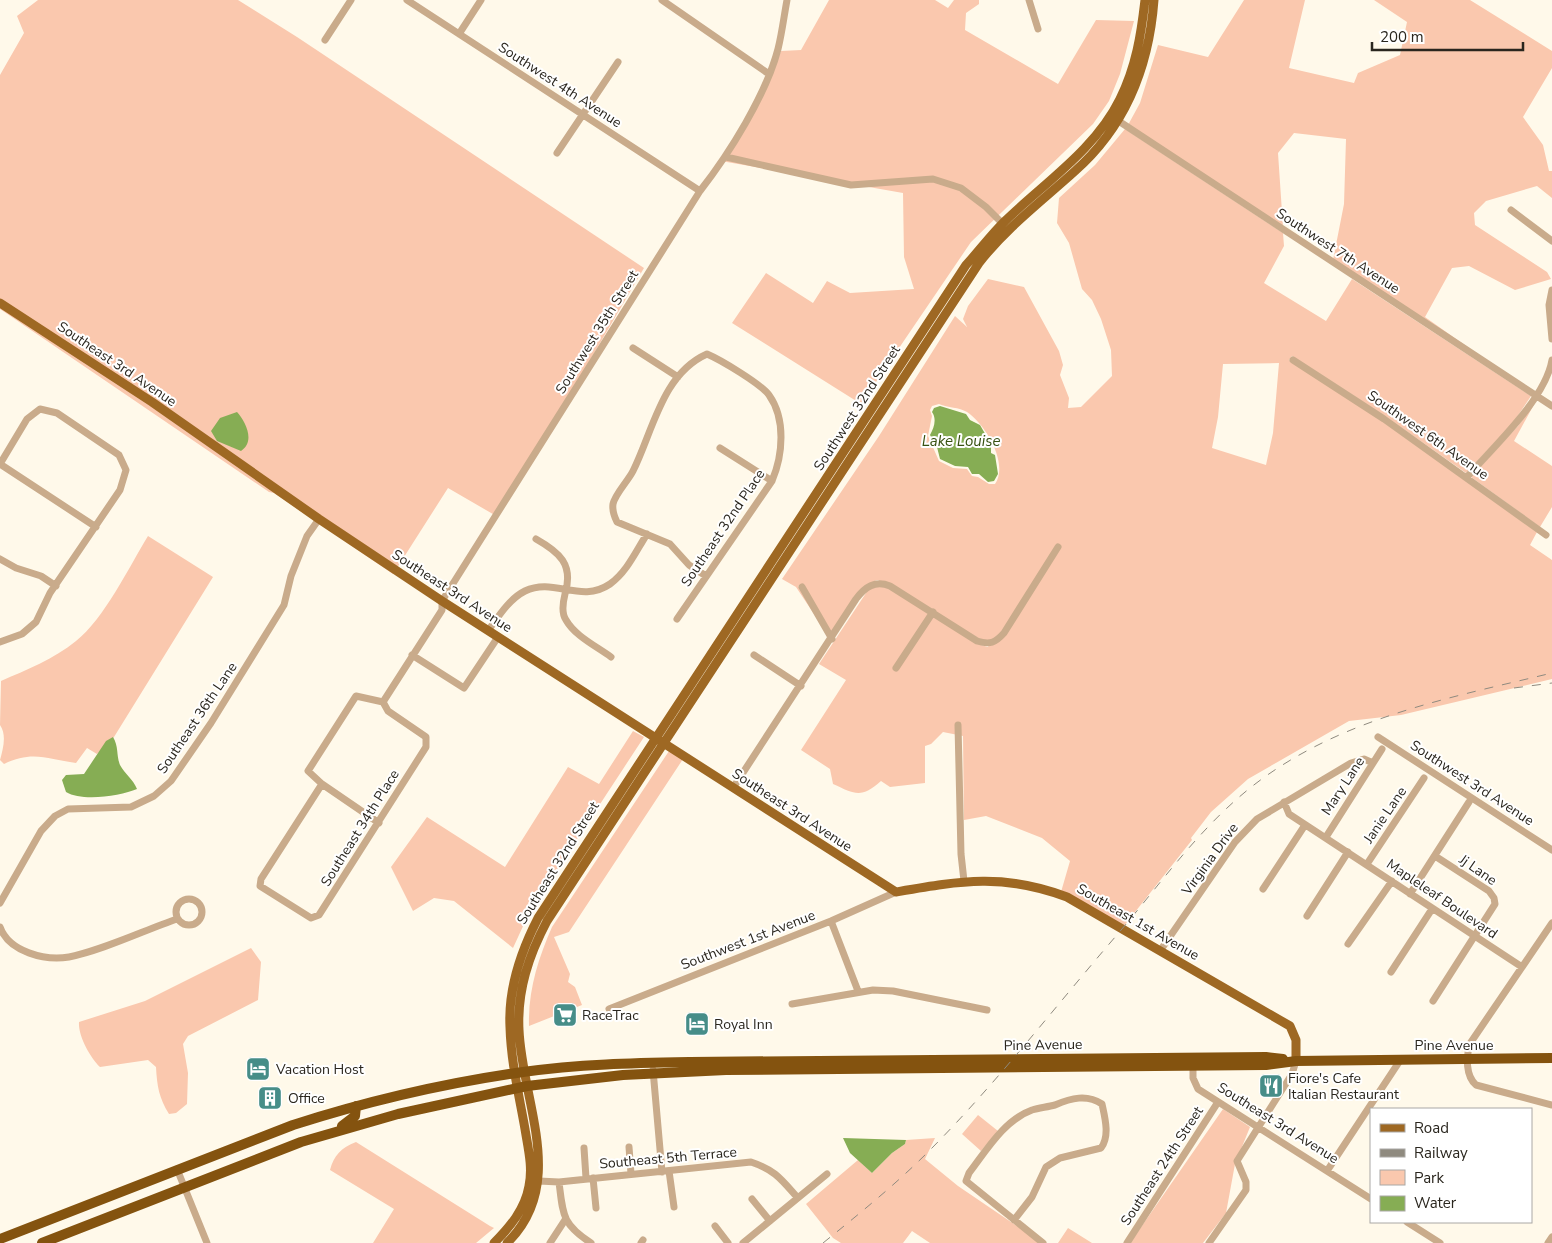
<svg xmlns="http://www.w3.org/2000/svg" width="1552" height="1243" font-family="'Nunito Sans',sans-serif">
  <style>
    .green { fill: #fac8ae; fill-rule: evenodd }
    .water { fill: #86ad54 }
    .lines { fill: none; stroke-linecap: round; stroke-linejoin: round }
    .minor { stroke: #c9ab8b; stroke-width: 7 }
    .major { stroke: #9e6823; stroke-width: 9 }
    .highway { stroke: #84530f; stroke-width: 10 }
    .rail { stroke: #8f8a7f; stroke-width: 1; stroke-dasharray: 9 9; stroke-linecap: butt }
    .labels { text-anchor: middle; dominant-baseline: central; stroke-width: 4; stroke-linejoin: round; paint-order: stroke }
    .street-label { font-size: 14px; fill: #2a261e; stroke: #fff }
    .poi-label { font-size: 14px; fill: #2a261e; stroke: #fff; text-anchor: start }
    .water-label { font-size: 15px; font-style: italic; fill: #385111; stroke: #fff }
  </style>
  <rect width="100%" height="100%" fill="#fff9ea"/>
  <path class="green" d="M38,0H238L297,37L644,268L498,517L448,488L397,568L0,300V75L24,33L17,16Z
    M829,0H935L948,8L954,0H979V4L966,13L965,30L1058,84L1096,20L1134,21L1120,74L1109,101L1093,124L971,242L861,404L732,323L766,273L813,303L827,281L850,293L914,289L904,257L903,193L721,161L759,98L781,51L801,50Z
    M1244,0H1305L1289,68L1354,83L1358,73L1400,55L1407,22L1374,0H1470L1552,51V68L1523,117L1543,145L1549,171H1552V198L1537,186L1486,201L1474,213L1475,225L1547,272L1551,279L1515,290L1469,266L1452,268L1425,317L1476,353L1333,260L1344,204L1346,139L1294,133L1278,153L1283,227L1128,125L1140,103L1158,45L1208,57Z
    M1125,129L1283,233L1284,246L1264,283L1326,321L1352,279L1531,396L1513,423L1466,473L1385,416L1292,356L1289,360L1382,421L1537,532L1530,545L1552,560V679L1401,715L1349,721L1248,779L1211,812L1191,838L1192,840L1124,926L1061,892L1070,861L1042,838L986,816L964,820L963,736L943,732L931,744L925,746V783L890,787L881,781C861,799 855,794 833,784L830,769L801,750L846,680L819,664L868,590L877,586L886,587L981,645L988,647L990,642L978,638L878,580L874,581L832,633L803,584L798,586L818,620L796,587L782,579L879,436L955,316L967,327L963,319L968,306L988,279L1024,287L1059,351L1063,365L1060,375L1069,398L1068,408L1081,407L1112,376L1111,350L1101,319L1092,300L1082,289L1069,243L1057,223L1059,198L1095,165ZM1279,363L1273,433L1266,465L1212,448L1218,417L1223,364ZM939,404C948,408 959,407 967,412C986,425 1009,464 995,484H989L978,477L972,476L967,469L953,468L939,461L928,436L932,416L930,410L932,406Z
    M0,306L150,404L394,572L393,574L274,493L269,492L0,309Z
    M1537,399L1514,441L1552,466V507L1540,527L1471,477L1518,426Z
    M148,536L213,577L114,737L97,754L87,748L76,763C48,759 32,750 4,764L0,760C3,749 7,735 0,725L1,681C26,670 54,659 76,641C104,619 129,567 148,536Z
    M633,731L644,737L530,911L513,948L454,901L434,898L413,911L391,867L427,817L505,867L568,767L599,784Z
    M669,751L683,759L569,932L554,937L570,974L568,982L575,987L582,1005L529,1026C528,991 538,959 552,927Z
    M251,948L261,962L258,1000L188,1036L183,1044L188,1073L187,1104L176,1113L169,1114C159,1098 157,1086 156,1067L148,1060L100,1067C90,1057 78,1036 79,1022L145,1001Z
    M1223,1109L1250,1127L1235,1164L1226,1213L1203,1243H1130Z
    M978,1115L998,1131L981,1151L962,1134Z
    M935,1138L925,1159L958,1186L1042,1243H930L912,1231L903,1243H841L833,1238L806,1204L858,1160L872,1173L892,1153L905,1144L906,1140Z
    M356,1142L490,1226L494,1228L476,1243H373L394,1209L330,1170C334,1155 341,1148 356,1142Z
    M1068,1228L1092,1243H1058Z"/>
  <path class="water" d="M940,406L966,414L970,420L980,425L991,444V453L995,455L998,474L994,481L988,482L979,474H972L968,467L955,466L940,459L937,447L930,435C934,428 937,419 932,412L934,408Z
    M237,412C245,421 256,441 241,451L217,441L211,431L220,418Z
    M113,737C119,747 116,755 120,765C125,774 133,779 137,789C121,796 82,802 66,792L62,780L66,775L84,774L106,741Z
    M843,1138L906,1140L905,1144L892,1153L872,1173L850,1153Z"/>
  <g class="lines">
    <path class="minor" d="M407,0L700,191
      M662,0L769,74
      M1029,0L1038,29
      M459,34L481,0
      M325,40L351,0
      M1114,118L1552,406
      M557,153L618,62
      M726,157L851,185L933,179L961,188L986,207L1005,226
      M1511,210L1552,241
      M1552,290L1549,305L1552,339
      M633,348L678,377
      M1293,360L1384,419L1546,535
      M720,448L772,481
      M0,464L27,419L40,409L57,413L119,455L126,470L120,490L50,593L36,622L22,634L0,642
      M0,464L96,527
      M1467,477C1493,447 1545,400 1552,360
      M536,539C559,552 574,564 565,594C563,602 561,613 566,620C575,636 596,646 611,657
      M0,559L16,568L41,576L56,586
      M802,587L832,639
      M677,619L772,481C783,455 786,419 769,395C761,384 721,360 707,354C662,374 653,431 633,471C628,481 615,494 613,504C612,511 614,516 617,522L670,544L689,565L706,576
      M488,631C498,617 509,599 525,591C554,577 581,604 610,584C627,572 636,551 647,534
      M412,655L464,688L498,637
      M754,655L801,686
      M896,668L933,612
      M383,702L442,610V601L700,191C729,154 766,95 778,49C782,33 784,16 787,0
      M958,725L961,854L964,881
      M1378,737L1552,850
      M322,784L261,879L260,886L311,918L319,915L426,747V737L388,711L383,702L356,696L308,771L322,784L379,823
      M733,788L856,599C865,587 875,580 890,586L977,641C990,645 995,643 1004,633L1058,547
      M1284,802L1289,814L1522,967
      M1326,837L1382,749
      M1367,864L1424,778
      M1263,889L1305,825
      M1410,894L1469,802
      M176 912a13 13 0 1 1 26 0a13 13 0 1 1-26 0Z
      M0,903L41,831L55,816L68,809L131,807L154,796L171,781L211,723L284,605L291,576L307,536L319,519
      M1307,916L1348,852
      M831,921L858,991
      M1552,923L1469,1045C1467,1058 1465,1075 1476,1085L1552,1105
      M0,927C9,952 45,961 69,957C101,951 145,930 177,919
      M1348,944L1392,881
      M1160,951L1235,842L1257,819L1351,763L1364,759L1373,763
      M1391,972L1432,909
      M1433,1001L1495,904L1494,898L1489,891L1435,856
      M792,1004L873,990L893,991L987,1010
      M609,1009L831,921L896,892
      M1193,1063V1078L1198,1089L1371,1199
      M653,1070L662,1172
      M629,1147L631,1174
      M584,1148L586,1178
      M177,1169L207,1243
      M669,1171L674,1207
      M1327,1171L1401,1059
      M593,1178L596,1208
      M559,1182C563,1215 562,1224 591,1243
      M533,1184L539,1181L559,1182L751,1162C775,1170 781,1179 797,1197
      M752,1199L770,1221
      M1014,1220L1032,1197L1046,1167L1060,1158L1101,1148C1110,1136 1105,1118 1102,1104C1087,1094 1071,1098 1055,1105C1047,1107 1039,1108 1032,1110C1004,1120 986,1151 969,1173L966,1181L1043,1243
      M1407,1222L1440,1243
      M715,1226L728,1243
      M550,1243L565,1220
      M641,1243L643,1240
      M743,1243L827,1174
      M1127,1243L1218,1102
      M1209,1243L1246,1190V1182L1237,1161L1292,1074L1296,1061
      M1548,1243L1552,1237"/>
    <path class="major" d="M0,303L152,402L319,519L442,601L896,892C960,881 1004,873 1067,897L1290,1026L1296,1040V1061
      M494,1243C510,1227 525,1209 529,1186C533,1167 528,1148 525,1129C519,1095 511,1062 510,1027C508,989 521,951 538,918L966,265C979,251 990,236 1004,222C1044,183 1095,150 1120,99C1136,67 1141,35 1145,0
      M507,1243C568,1184 522,1102 519,1030C517,990 529,955 547,921L979,263C1006,228 1042,201 1075,171C1126,126 1149,67 1154,0"/>
    <path class="highway" d="M342,1126L355,1116L356,1106
      M0,1239L293,1125C368,1101 445,1083 523,1072C578,1064 635,1063 690,1062L1266,1057L1283,1059
      M42,1243L301,1142L398,1114L527,1086L623,1075L726,1070L1266,1065L1296,1061L1552,1058"/>
    <path class="rail" d="M1514,688L1552,683
      M823,1243C859,1214 895,1185 928,1152C995,1085 1054,1008 1116,936C1164,880 1205,819 1266,776C1351,716 1453,697 1552,673"/>
  </g>
  <defs>
    <symbol id="supermarket-square" viewBox="-11 -11 22 22"><rect x="-9" y="-9" width="18" height="18" rx="4" fill="#468d88" stroke="#fff"/><path d="M-6-5.5h2.5l.6 2H6L4.5 2H-2.5L-4.4-4H-6ZM-1.5 3.2a1.3 1.3 0 1 0 .1 0ZM3 3.2a1.3 1.3 0 1 0 .1 0Z" fill="#fff"/></symbol>
    <symbol id="hotel-square" viewBox="-11 -11 22 22"><rect x="-9" y="-9" width="18" height="18" rx="4" fill="#468d88" stroke="#fff"/><path d="M-6-4.5h1.5V1H6V5H4.5V3h-9V5H-6ZM-4 0a1.8 1.8 0 1 1 3.6 0ZM.5 0V-2.5h3Q6-2.5 6 0Z" fill="#fff"/></symbol>
    <symbol id="restaurant-square" viewBox="-11 -11 22 22"><rect x="-9" y="-9" width="18" height="18" rx="4" fill="#468d88" stroke="#fff"/><path d="M-5-6h1v4h1v-4h1v4h1v-4h1v5L-1.5 .5V6h-2V.5L-5-1ZM5-6V6H3V1.5H1.5Q1.5-4 5-6Z" fill="#fff"/></symbol>
    <symbol id="building-square" viewBox="-11 -11 22 22"><rect x="-9" y="-9" width="18" height="18" rx="4" fill="#468d88" stroke="#fff"/><path d="M-4-6H4V6H1V3H-1V6H-4ZM-2.5-4.3h1.7v1.8h-1.7ZM.8-4.3h1.7v1.8H.8ZM-2.5-1h1.7V.8h-1.7ZM.8-1h1.7V.8H.8Z" fill="#fff"/></symbol>
  </defs>
  <g fill-rule="evenodd">
    <use href="#supermarket-square" x="551" y="1001" width="28" height="28"/>
    <use href="#hotel-square" x="683" y="1010" width="28" height="28"/>
    <use href="#hotel-square" x="244" y="1055" width="28" height="28"/>
    <use href="#restaurant-square" x="1257" y="1072" width="28" height="28"/>
    <use href="#building-square" x="256" y="1084" width="28" height="28"/>
  </g>
  <g class="labels">
    <g class="street-label">
      <text transform="translate(560 85) rotate(33)">Southwest 4th Avenue</text>
      <text transform="translate(1338 251) rotate(33)">Southwest 7th Avenue</text>
      <text transform="translate(597 332) rotate(-58)">Southwest 35th Street</text>
      <text transform="translate(117 364) rotate(34)">Southeast 3rd Avenue</text>
      <text transform="translate(857 408) rotate(-57)">Southwest 32nd Street</text>
      <text transform="translate(1428 435) rotate(35)">Southwest 6th Avenue</text>
      <text transform="translate(723 528) rotate(-56)">Southeast 32nd Place</text>
      <text transform="translate(452 591) rotate(33)">Southeast 3rd Avenue</text>
      <text transform="translate(197 718) rotate(-56)">Southeast 36th Lane</text>
      <text transform="translate(1472 783) rotate(33)">Southwest 3rd Avenue</text>
      <text transform="translate(1343 786) rotate(-57)">Mary Lane</text>
      <text transform="translate(792 810) rotate(33)">Southeast 3rd Avenue</text>
      <text transform="translate(1385 815) rotate(-56)">Janie Lane</text>
      <text transform="translate(360 828) rotate(-58)">Southeast 34th Place</text>
      <text transform="translate(1210 859) rotate(-54)">Virginia Drive</text>
      <text transform="translate(558 863) rotate(-58)">Southeast 32nd Street</text>
      <text transform="translate(1478 870) rotate(35)">Jj Lane</text>
      <text transform="translate(1442 899) rotate(34)">Mapleleaf Boulevard</text>
      <text transform="translate(1138 922) rotate(30)">Southeast 1st Avenue</text>
      <text transform="translate(748 940) rotate(-21)">Southwest 1st Avenue</text>
      <text transform="translate(1043 1045) rotate(-1)">Pine Avenue</text>
      <text x="1454" y="1045">Pine Avenue</text>
      <text transform="translate(1278 1123) rotate(32)">Southeast 3rd Avenue</text>
      <text transform="translate(668 1158) rotate(-5)">Southeast 5th Terrace</text>
      <text transform="translate(1162 1166) rotate(-57)">Southeast 24th Street</text>
    </g>
    <g class="poi-label">
      <text x="582" y="1015">RaceTrac</text>
      <text x="714" y="1024">Royal Inn</text>
      <text x="276" y="1069">Vacation Host</text>
      <text x="1288" y="1078">Fiore's Cafe<tspan x="1288" dy="16">Italian Restaurant</tspan></text>
      <text x="288" y="1098">Office</text>
    </g>
    <g class="water-label">
      <text x="961" y="441">Lake Louise</text>
    </g>
  </g>
  <rect x="1370" y="1108" width="162" height="115" fill="#ffffff" stroke="#aaa8a5"/>
  <rect x="1380" y="1124" width="25" height="8" fill="#9e6823" stroke="#aaa8a5"/>
  <text x="1414" y="1133" font-size="15" fill="#2a261e">Road</text>
  <rect x="1380" y="1149" width="25" height="8" fill="#8f8a7f" stroke="#aaa8a5"/>
  <text x="1414" y="1158" font-size="15" fill="#2a261e">Railway</text>
  <rect x="1380" y="1170" width="25" height="15" fill="#fac8ae" stroke="#aaa8a5"/>
  <text x="1414" y="1183" font-size="15" fill="#2a261e">Park</text>
  <rect x="1380" y="1196" width="25" height="15" fill="#86ad54" stroke="#aaa8a5"/>
  <text x="1414" y="1208" font-size="15" fill="#2a261e">Water</text>
  <path d="M1372 42v8h151v-8" fill="none" stroke="#2a261e" stroke-width="2.5"/>
  <text x="1380" y="42" font-size="15" fill="#2a261e" stroke="#ffffff" stroke-width="4" paint-order="stroke">200 m</text>
</svg>
